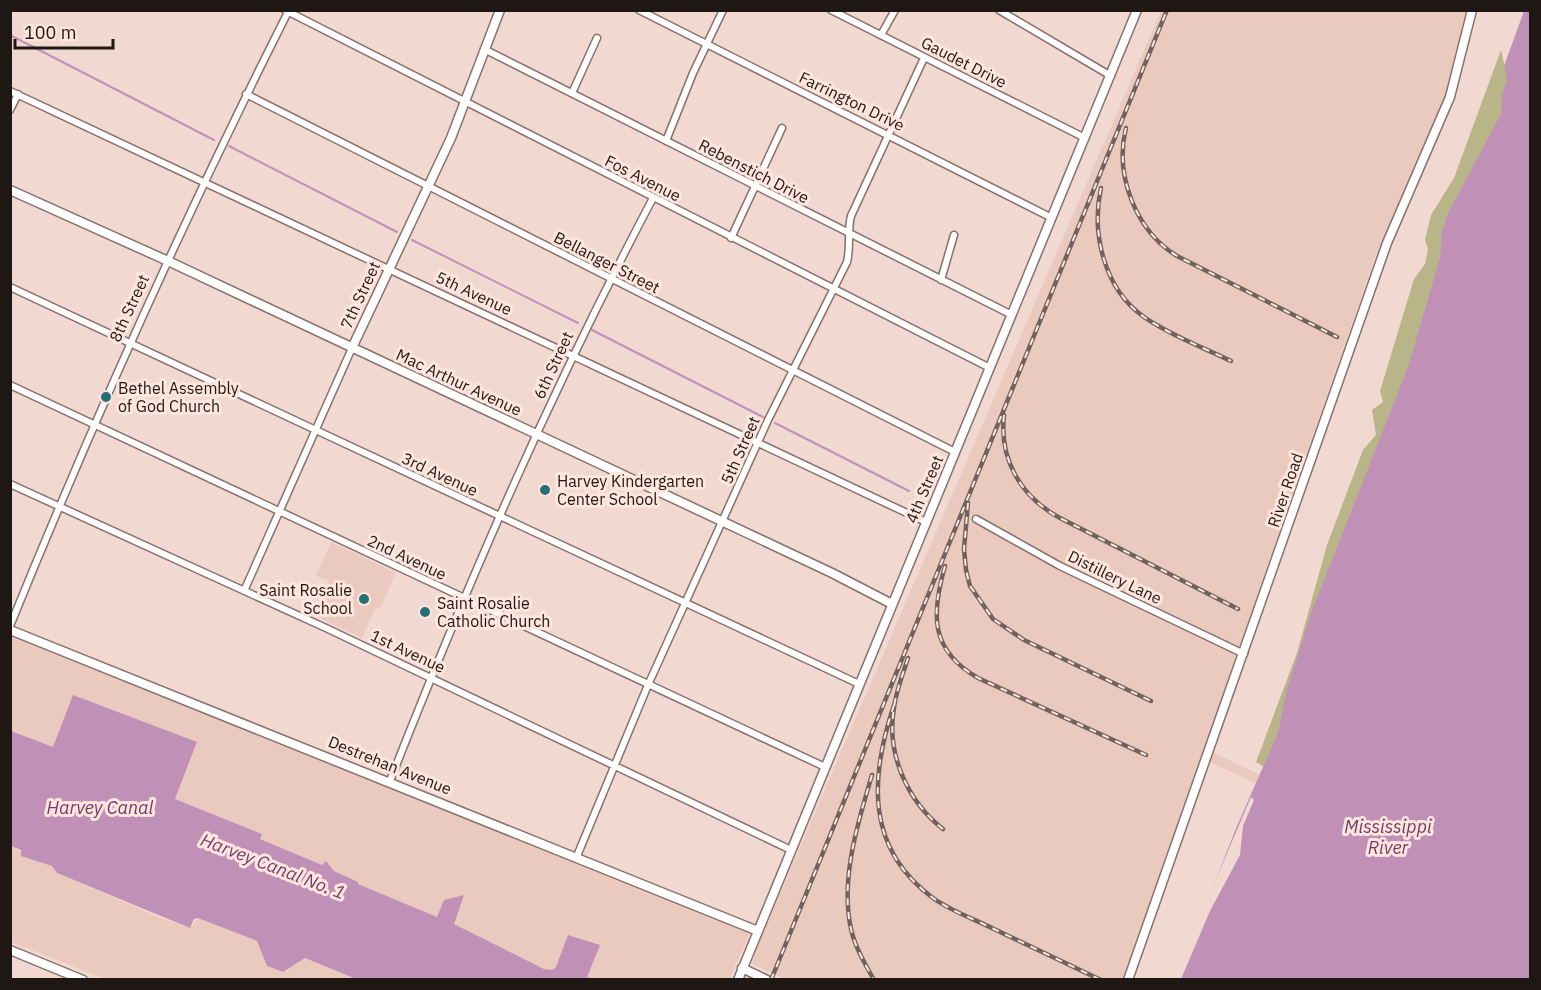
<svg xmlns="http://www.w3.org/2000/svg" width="1541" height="990" font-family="'IBM Plex Sans',sans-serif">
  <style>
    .built { fill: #eacabf }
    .green { fill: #b8b689 }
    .water { fill: #c090b7 }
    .pier { fill: #f1d8d0 }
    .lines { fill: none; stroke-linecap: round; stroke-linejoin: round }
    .stream { stroke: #c090b7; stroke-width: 2 }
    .street-casing { stroke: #87716a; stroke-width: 9 }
    .secondary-casing { stroke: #87716a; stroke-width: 11 }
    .street { stroke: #fff; stroke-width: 6 }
    .secondary { stroke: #fff; stroke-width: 8 }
    .rail-casing { stroke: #71625e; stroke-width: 4.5 }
    .rail { stroke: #fee5dd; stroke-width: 2; stroke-dasharray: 7; stroke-linecap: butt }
    .poi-dot { fill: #256f76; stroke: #fee5dd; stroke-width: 2 }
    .labels { text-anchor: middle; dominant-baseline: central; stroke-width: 6; stroke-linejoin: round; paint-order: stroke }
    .street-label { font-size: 16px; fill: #1f1714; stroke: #fee5dd }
    .poi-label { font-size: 16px; fill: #1f1714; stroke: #fee5dd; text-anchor: start }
    .water-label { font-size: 18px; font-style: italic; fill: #74386b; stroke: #fee5dd }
  </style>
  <rect width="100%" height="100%" fill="#f1d8d0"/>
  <path class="built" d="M1161,11H1467L1447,95L1375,257L1204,748L1290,789L1284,797L1201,758L1124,979L788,980L752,964L762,935Z
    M331,542L396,573L380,609L375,608L362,638L313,615L328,581L316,576Z
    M10,635L751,931L729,979H593L587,977L575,937L569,935L556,967L552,970L544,969L453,924L463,896L437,917L357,884L358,882L334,871L326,862L322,865L260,839L261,833L175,799L197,743L73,696L53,748L11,731Z
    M10,846L52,866L57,873L163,919L190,928L198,918L257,941L267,966L282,972L305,958L356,979H105L11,942Z"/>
  <path class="green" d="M1501,50L1510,91L1442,278L1272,772L1256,762L1297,653L1327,545L1363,450L1376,435L1372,410L1383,402L1380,391L1414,279L1425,264L1428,249L1425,240L1431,215L1454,178Z"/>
  <path class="water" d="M1524,11H1530V979L1176,980L1237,826L1278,733L1286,693L1310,616L1408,367L1440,258L1442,231L1448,213L1501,114L1502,94L1507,81L1504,66Z
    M73,695L197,742L175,799L262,834L260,839L322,865L326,861L334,871L358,882V884L437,917L444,900L464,895L454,924L544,969L552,970L556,967L568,935L600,945L587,977L593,979H356L305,958L283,972L267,966L257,941L198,918L194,919L190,928L57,873L52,866L21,856V850L11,846V731L53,747Z"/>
  <path class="pier" d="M1251,797L1254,800L1243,826L1240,855L1210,911L1181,979L1173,980Z"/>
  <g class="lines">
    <path class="stream" d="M10,35L214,140
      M229,146L397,232
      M412,240L578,323
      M592,330L763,417
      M775,423L909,491"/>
    <defs>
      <path id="street" d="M285,10L990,368
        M639,10L1052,218
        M831,10L1085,138
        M999,10L1111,76
        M881,35L895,10
        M484,49L1012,315
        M10,91L926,522
        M572,93L597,38
        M246,94L955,452
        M10,110L18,94
        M666,141L693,73L723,10
        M731,238L782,128
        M941,280L954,235
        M10,287L859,684
        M10,385L825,767
        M10,484L326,628L791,850
        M976,519L1060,566L1244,654
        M244,591L352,348
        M10,626C95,417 187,212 289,10
        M390,781C469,580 552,389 653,198
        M577,856L648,685L768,420L847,262C851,246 847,231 851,216L924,58"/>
      <path id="secondary" d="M10,190L168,261L832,573L892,604
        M352,348L451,138L500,10
        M10,630L758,931
        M10,950L83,980
        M742,968L767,980
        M738,980L1137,10
        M1128,980L1387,243L1450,97L1472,10"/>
    </defs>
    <use href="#street" class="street-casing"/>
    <use href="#secondary" class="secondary-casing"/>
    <use href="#street" class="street"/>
    <use href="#secondary" class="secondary"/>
    <defs>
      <path id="rail" d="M1126,128C1114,175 1136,231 1177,256L1337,337
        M1101,188C1091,233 1104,289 1144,317C1170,335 1202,347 1231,361
        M1004,415C999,460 1021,497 1060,518L1238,609
        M968,503L964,549L966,570L970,586L993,619L1024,640L1151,701
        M945,566C931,615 930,650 978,678L1146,755
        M908,658C903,674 896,691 894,708C886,753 907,801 943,829
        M894,705C870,777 865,848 933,898C951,911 974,919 994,929C1030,946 1065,963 1101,980
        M872,775C858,822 840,879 851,929C855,947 865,964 874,980
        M771,980L1167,10"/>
    </defs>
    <use href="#rail" class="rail-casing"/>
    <use href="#rail" class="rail"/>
  </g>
  <g class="poi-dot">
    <circle cx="106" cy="397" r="6"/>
    <circle cx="545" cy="490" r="6"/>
    <circle cx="364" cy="599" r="6"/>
    <circle cx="425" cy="612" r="6"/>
  </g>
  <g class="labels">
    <g class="street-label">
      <text transform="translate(964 62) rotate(27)">Gaudet Drive</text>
      <text transform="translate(852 101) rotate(26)">Farrington Drive</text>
      <text transform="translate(754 171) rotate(27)">Rebenstich Drive</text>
      <text transform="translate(643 178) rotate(27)">Fos Avenue</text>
      <text transform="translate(607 262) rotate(27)">Bellanger Street</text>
      <text transform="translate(474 293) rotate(25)">5th Avenue</text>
      <text transform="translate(360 295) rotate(-65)">7th Street</text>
      <text transform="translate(129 308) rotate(-65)">8th Street</text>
      <text transform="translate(553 365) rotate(-65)">6th Street</text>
      <text transform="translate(459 382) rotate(25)">Mac Arthur Avenue</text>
      <text transform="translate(740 450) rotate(-66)">5th Street</text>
      <text transform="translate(440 474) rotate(25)">3rd Avenue</text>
      <text transform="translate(924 489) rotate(-67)">4th Street</text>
      <text transform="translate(1285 490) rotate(-71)">River Road</text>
      <text transform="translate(407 557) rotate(25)">2nd Avenue</text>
      <text transform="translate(1115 577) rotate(26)">Distillery Lane</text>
      <text transform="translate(408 651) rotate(25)">1st Avenue</text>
      <text transform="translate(390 765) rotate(22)">Destrehan Avenue</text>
    </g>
    <g class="poi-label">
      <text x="118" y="388">Bethel Assembly<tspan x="118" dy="18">of God Church</tspan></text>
      <text x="557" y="481">Harvey Kindergarten<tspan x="557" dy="18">Center School</tspan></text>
      <text x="352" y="590" text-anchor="end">Saint Rosalie<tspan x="352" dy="18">School</tspan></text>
      <text x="437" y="603">Saint Rosalie<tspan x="437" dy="18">Catholic Church</tspan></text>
    </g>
    <g class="water-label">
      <text x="100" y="807">Harvey Canal</text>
      <text x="1388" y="826">Mississippi<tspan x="1388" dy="21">River</tspan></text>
      <text transform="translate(273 866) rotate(21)">Harvey Canal No. 1</text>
    </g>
  </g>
  <rect width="1541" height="990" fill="none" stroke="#1f1714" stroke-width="24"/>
  <path d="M15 39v9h98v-9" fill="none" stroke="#1f1714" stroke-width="3"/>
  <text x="24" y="39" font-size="18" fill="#1f1714" stroke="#fee5dd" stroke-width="4.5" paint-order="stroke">100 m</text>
</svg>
